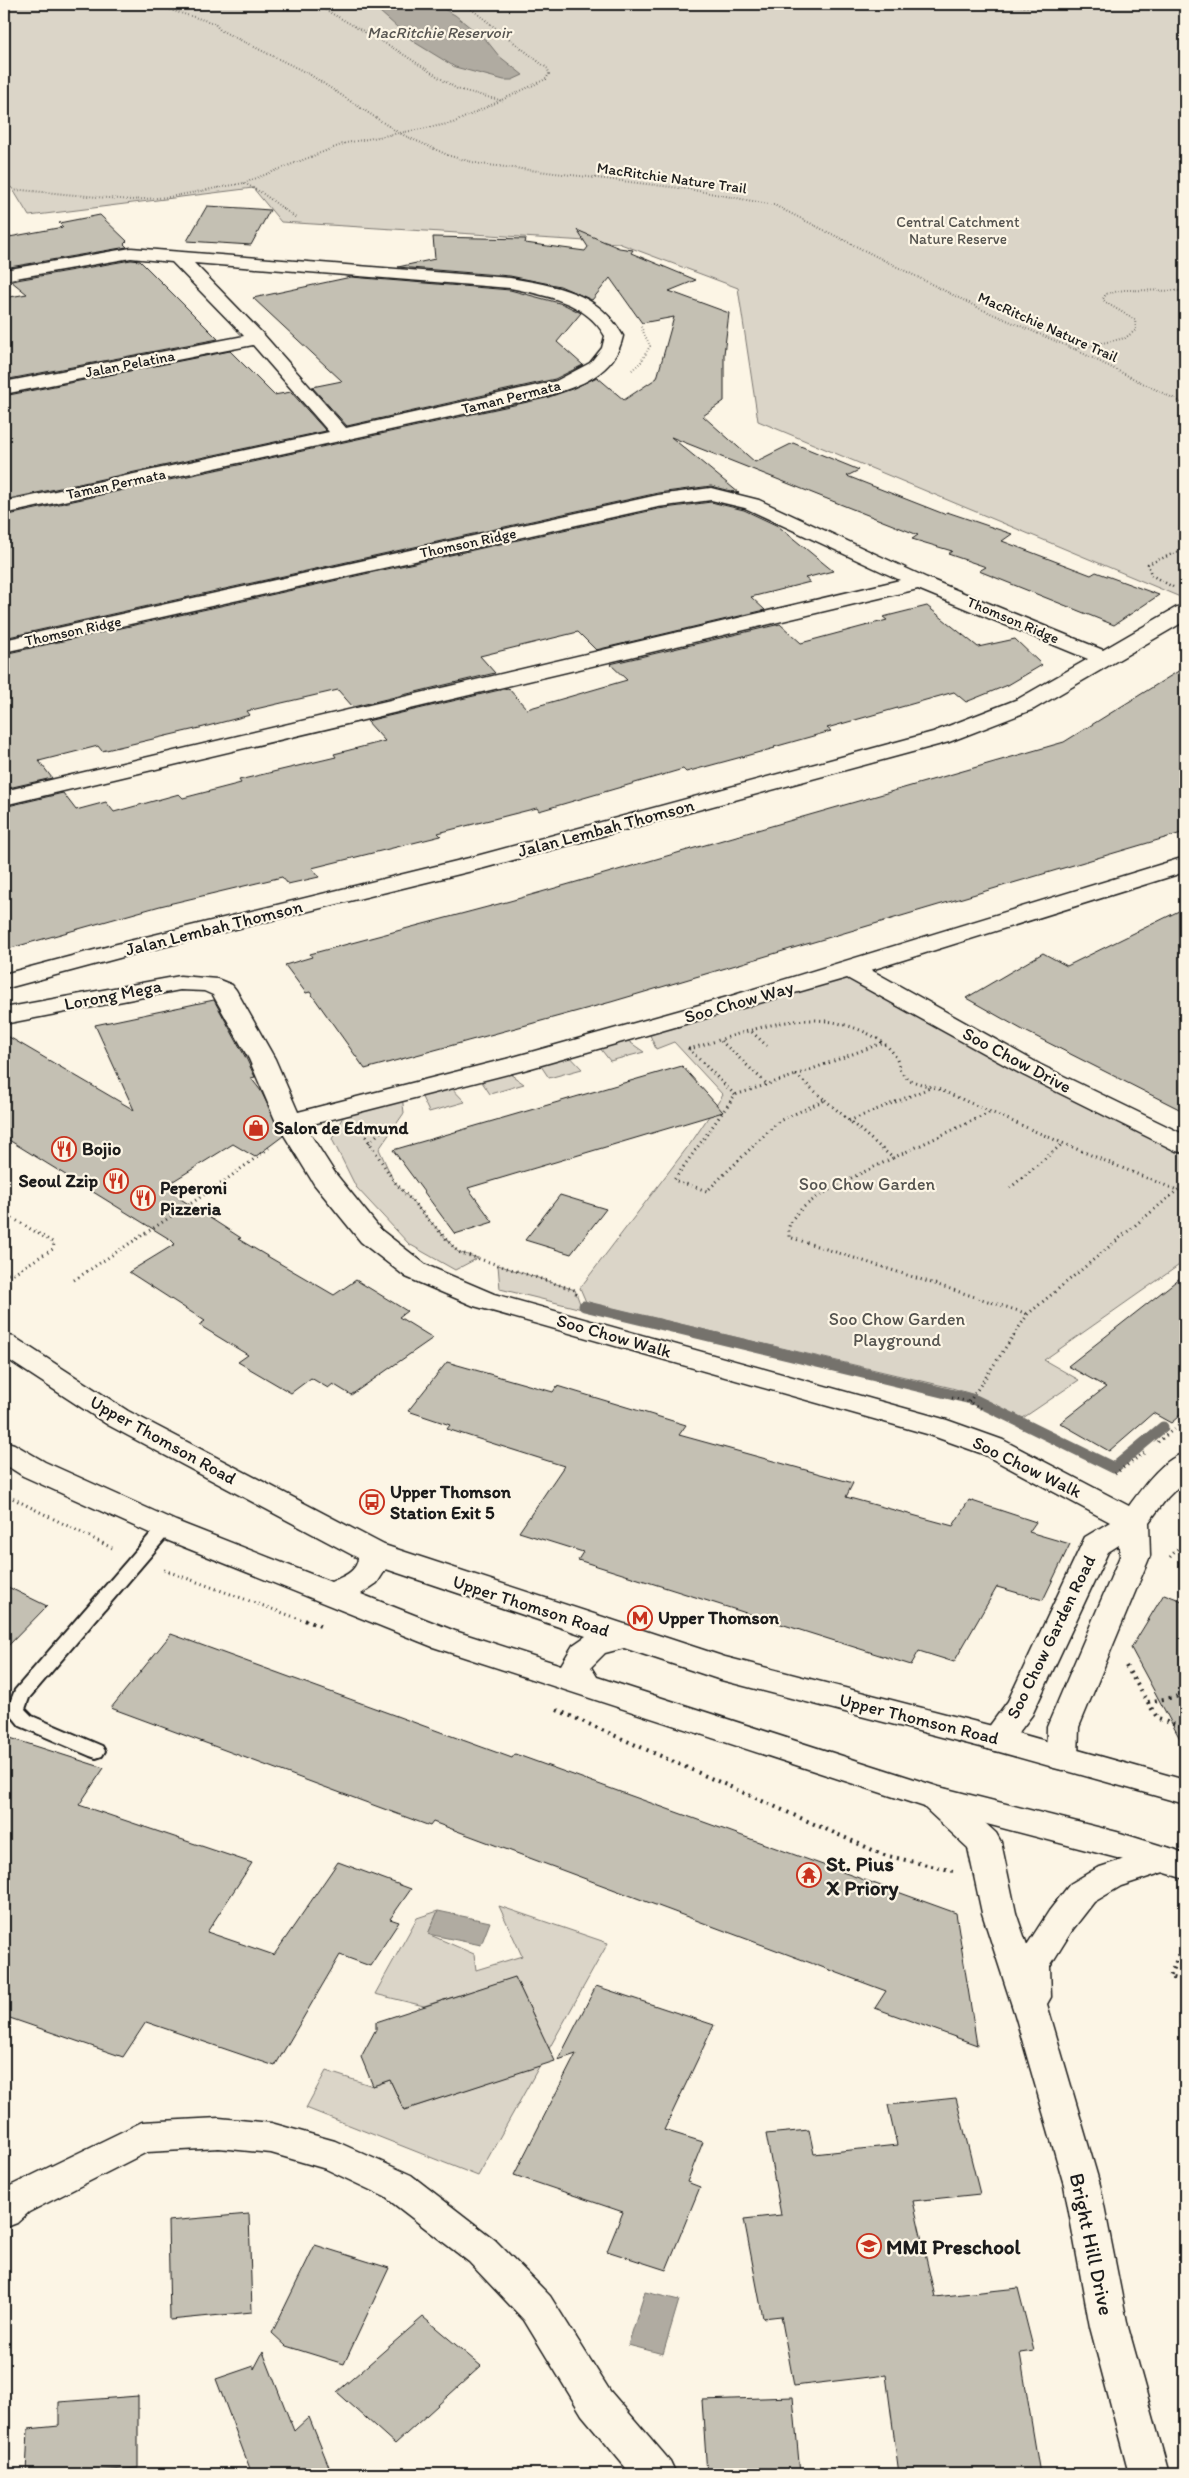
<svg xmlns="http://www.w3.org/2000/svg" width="1189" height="2478" font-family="Itim,sans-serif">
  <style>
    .green { fill: #dbd5c8; stroke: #7c7872 }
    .water { fill: #b0aba1; stroke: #75726c }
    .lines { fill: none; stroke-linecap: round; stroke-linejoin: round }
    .stream { stroke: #75726c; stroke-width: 11 }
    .building { fill: #c4c0b3; stroke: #1c1c1c }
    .lane-casing { stroke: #1c1c1c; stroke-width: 4 }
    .street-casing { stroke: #1c1c1c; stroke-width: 3 }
    .primary-casing { stroke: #1c1c1c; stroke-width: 3 }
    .path-far3 { stroke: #1c1c1c; stroke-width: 2; stroke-dasharray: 0.5 2.5; stroke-linecap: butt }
    .path-far2 { stroke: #1c1c1c; stroke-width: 2.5; stroke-dasharray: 1 3; stroke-linecap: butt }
    .path-far1 { stroke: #1c1c1c; stroke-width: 3; stroke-dasharray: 1 4; stroke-linecap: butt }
    .path { stroke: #1c1c1c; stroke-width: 4; stroke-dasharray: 2 5; stroke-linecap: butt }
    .lane { fill: #fcf5e5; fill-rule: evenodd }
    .street { fill: #fcf5e5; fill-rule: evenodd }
    .primary { fill: #fcf5e5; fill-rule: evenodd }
    .labels { text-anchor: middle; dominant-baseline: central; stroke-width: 4.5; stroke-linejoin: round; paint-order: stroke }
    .far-street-label { font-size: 15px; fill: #1c1c1c; stroke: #fcf5e5 }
    .far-park-label { font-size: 15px; fill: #555450; stroke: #fcf5e5 }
    .far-water-label { font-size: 16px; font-style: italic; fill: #575551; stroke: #fcf5e5 }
    .street-label { font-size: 18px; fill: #1c1c1c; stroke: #fcf5e5 }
    .poi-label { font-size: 18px; font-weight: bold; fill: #1c1c1c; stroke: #fcf5e5; text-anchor: start }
    .park-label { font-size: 18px; fill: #555450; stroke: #fcf5e5 }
    .near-poi-label { font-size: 21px; font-weight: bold; fill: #1c1c1c; stroke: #fcf5e5; text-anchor: start }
    .near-street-label { font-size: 21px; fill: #1c1c1c; stroke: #fcf5e5 }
  </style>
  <rect width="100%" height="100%" fill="#fcf5e5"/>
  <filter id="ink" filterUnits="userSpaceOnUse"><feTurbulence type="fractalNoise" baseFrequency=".02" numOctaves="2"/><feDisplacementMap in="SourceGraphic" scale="10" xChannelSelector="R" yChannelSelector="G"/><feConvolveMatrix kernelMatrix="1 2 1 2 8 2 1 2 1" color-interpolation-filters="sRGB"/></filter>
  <g filter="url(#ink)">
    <path class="green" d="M4,4H1185V599L758,421L738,288L618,243L281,222L253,188L29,216L12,188L4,185Z
      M848,970L1028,1073L1185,1149V1261L1044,1360L1079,1380L1020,1420L975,1395L952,1388L586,1302L580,1288L693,1140L723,1095L674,1042L656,1049L647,1028Z
      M621,1036L644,1052L610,1061L596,1043Z
      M566,1052L582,1069L549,1078L537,1060Z
      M503,1069L524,1084L490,1094L478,1076Z
      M448,1084L465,1102L429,1112L419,1091Z
      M402,1095L404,1113L379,1149L393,1180L458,1252L478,1258L455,1270L409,1244L356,1187L332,1139L347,1108Z
      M498,1265L575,1290L582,1309L500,1289Z
      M499,1906L608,1943L478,2176L306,2108L326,2071L373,2086L390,2080L404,2110L537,2066L541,2031L515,1978L424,2006L375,1994L417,1918L438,1911L428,1934L474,1954L476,1970L522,1956Z"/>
    <path class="water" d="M371,4H434L455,15L487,41L499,56L523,75L512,80H504L455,67L414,42Z
      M438,1911L490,1922L481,1945L428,1934Z
      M645,2292L679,2300L663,2354L628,2345Z"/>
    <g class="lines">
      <path class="stream" d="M584,1306L975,1400L1114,1468L1163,1427"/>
    </g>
    <path class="building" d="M207,206L242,208L270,210L251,245L187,241Z
      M100,215L127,241L124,244L127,247L4,268V238L63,227L59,223Z
      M577,230L619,248L633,250L631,253L696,280L669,291L729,313L724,354V401L703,416L755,462L793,443L859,470L847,476L944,514L947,512L1012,534L1002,541L1091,575L1096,572L1159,595L1114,625L979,571L986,567L948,554L952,551L912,539L918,535L671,437L739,493L711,486L658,493L4,638V516L546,398L572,389L597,377L624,400L657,378L674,317L642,323L610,278L592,300L560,286L510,276L398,267L435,259L433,237L526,239L525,243L585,251L588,247Z
      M131,260L140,261L218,339L4,380V298L27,294L11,281Z
      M351,277L510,290L563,304L581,313L557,342L583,365L555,379L347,426L312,387L342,381L253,298Z
      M230,351L274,395L291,392L326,431L4,500V396Z
      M711,502L744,510L778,526L833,571L805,578L810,582L751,597L765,610L596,650L578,632L480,656L495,673L353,707L338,690L247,711L250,715L204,727L102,751L98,746L39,761L52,778L4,789V654L658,509Z
      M927,606L978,647L1015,639L1042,665L1008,685L966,702L954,692L827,728L831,731L774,747L775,748L686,772L683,769L539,811L537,808L438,833L441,836L312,868L319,877L288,884L282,877L160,906L4,950V807L63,793L76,810L106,802L114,812L179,794L183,798L241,783L239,780L336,757L334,754L385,741L367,721L508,688L527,709L627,680L610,664L780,624L801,643L887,620L883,617Z
      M1185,667V832L611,1002L365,1069L310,992L306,993L285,965L312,957L310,954L510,901L1064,742Z
      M1185,908V1112L1021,1029L966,998L1043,953L1067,966Z
      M214,1000L247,1060L255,1077L251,1078L261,1091L283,1136L255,1157L233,1144L170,1183L181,1189L173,1194L241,1238L238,1239L334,1295L356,1280L407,1311L399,1317L433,1338L351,1395L333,1384L328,1388L311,1378L291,1393L238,1362L248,1355L199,1325L205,1321L129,1272L175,1244L171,1240L4,1137V1034L134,1110L95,1025Z
      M682,1066L723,1112L468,1188L493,1222L455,1234L393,1150Z
      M560,1195L606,1209L571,1254L525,1240Z
      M1185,1274V1411L1171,1423L1153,1413L1109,1451L1060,1423L1106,1387L1068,1366Z
      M447,1362L553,1392L557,1386L686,1425L679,1435L853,1483L846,1497L953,1526L969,1500L1036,1522L1029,1532L1070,1544L1043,1600L997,1587L954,1662L919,1651L911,1665L578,1560L583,1552L519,1532L564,1466L447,1429L450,1425L408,1411Z
      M4,1585L47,1606L4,1650Z
      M1164,1594L1185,1602V1748L1131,1648Z
      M171,1634L512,1758L515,1754L956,1913L977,2045L875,2008L886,1991L433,1822L430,1826L111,1708Z
      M4,1736L104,1768L79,1805L252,1863L207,1932L274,1955L338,1862L411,1889L390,1919L399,1922L370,1966L340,1955L275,2066L146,2022L123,2057L4,2016Z
      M515,1977L555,2061L404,2110L390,2080L373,2086L361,2057L376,2029V2022Z
      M596,1986L714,2025L664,2130L703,2142L687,2182L700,2187L666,2270L607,2251L623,2212L514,2175L576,2054L558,2060Z
      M956,2098L980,2194L913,2201L935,2297L1018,2288L1034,2351L1020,2353L1040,2474H899L886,2375L794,2386L781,2316L763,2318L744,2219L781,2215L766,2134L809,2130L814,2154L897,2145L888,2105Z
      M249,2214L252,2312L170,2320L168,2221Z
      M315,2245L389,2268L344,2364L286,2346L272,2333Z
      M423,2317L481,2366L395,2444L337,2392Z
      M263,2352L294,2431L309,2417L332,2474H252L216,2379L254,2366V2369Z
      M138,2396V2468L56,2474H26L28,2429L59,2426V2402Z
      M793,2397L800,2474H707L702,2400Z"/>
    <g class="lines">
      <defs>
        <path id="lane" d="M165,1522L171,1524L173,1528L171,1532L29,1698L25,1709L32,1716L102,1746L105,1751L102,1756L96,1758L90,1756L20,1726L7,1710L15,1690L159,1524Z"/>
        <path id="street" d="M131,248L510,278C556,286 599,292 623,336C615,374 580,386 546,396L4,514V502L329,432L253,345L4,394V382L244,336L172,262L131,258L4,280V270ZM194,263L510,288C545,295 586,302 605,336L602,348L590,363L556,381L346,428L264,335Z
          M711,488L759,500L927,578L1103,650L1177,607L1185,606V621L1034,709L949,742L484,868L134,954L4,989V974L117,944L469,858L933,732L1018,699L1088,659L918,589L4,805V791L900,580L745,508L711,500L658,507L4,652V640L658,495Z
          M1185,857V872L871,970L1041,1065L1185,1135V1153L1176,1151L1023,1075L847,978L524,1070L305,1126L335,1173L381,1230L426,1265L494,1294L947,1420L1003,1440L1129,1506C1143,1487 1162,1459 1185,1453V1480L1167,1498L1149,1522L1150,1556L1079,1727L1078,1758L1074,1767L1062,1770L1050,1767L1046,1758L1047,1727L1120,1556L1119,1545L1108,1552L1032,1715L1007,1748L996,1751L985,1748L980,1739L1008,1701L1085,1537L1110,1522L983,1454L927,1434L474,1306L406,1277L361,1242L314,1184L276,1122L249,1059L213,995L204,991L180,990L4,1024V1008L180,976L217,979L232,985L236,990L275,1059L298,1112L506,1059L731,996Z
          M937,1787L949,1790L996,1833L1001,1842L1016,1913L1027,1945L1049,1911L1070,1884L1097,1868L1152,1850L1164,1846L1176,1850L1181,1859L1176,1868L1121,1886L1094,1902L1073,1929L1050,1966L1051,1997L1047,2004L1100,2185L1128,2327L1169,2474H1129L1090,2327L1064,2185L1015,2015L982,1913L968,1848L925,1808L920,1799L925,1790Z
          M219,2118L271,2123L335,2141L411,2175L495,2240L550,2296L610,2391L670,2461L676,2474H631L582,2415L524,2320L469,2262L385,2197L326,2169L271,2153L219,2148L147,2152L29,2212L17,2223L4,2228V2189L142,2122Z"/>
        <path id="primary" d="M4,1335L14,1337L128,1411L384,1545L725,1657L996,1727L1185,1780V1804L996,1751L721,1680L624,1648L605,1653L591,1667L597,1677L939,1787L1117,1832L1185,1853V1879L1117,1858L937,1811L433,1647L154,1535L23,1476L4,1464V1441L14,1444L45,1462L176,1521L331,1582C342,1577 357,1572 358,1558L108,1425L4,1357ZM386,1569L586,1636L573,1645L561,1665L455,1631L361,1594L377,1583Z"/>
      </defs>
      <use href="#lane" class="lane-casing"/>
      <use href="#street" class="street-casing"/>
      <use href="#primary" class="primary-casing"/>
      <path class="path-far3" d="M150,4L214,23L220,30L309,74L399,133L450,156L480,164L688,189L774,205L981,309L1074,349L1185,404
        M315,4L395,49L457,89L503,101
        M1009,4L1026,7L1050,4
        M244,183L346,143L453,123L546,79L549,74L548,69L465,4
        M4,192L21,190L131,200L169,197L244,183L262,193L296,218
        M1075,349L1125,338L1136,330L1135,320L1105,302L1103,299L1106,294L1124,290L1185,291
        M632,370L641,362L650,346L640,325"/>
      <path class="path-far2" d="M1173,587L1151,575L1148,564L1185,549"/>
      <path class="path-far1" d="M752,1032L767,1046
        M721,1041L768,1085
        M796,1075L825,1100L779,1121L707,1191L674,1180L735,1095Z
        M796,1075L882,1043
        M735,1095L689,1049C734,1037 786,1013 833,1022C853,1026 881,1036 893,1053C901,1063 897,1073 910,1080C921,1085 932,1086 943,1091C1020,1125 1098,1159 1177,1190
        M825,1100L893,1158C869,1170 802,1198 791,1222C788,1226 789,1232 789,1237L1028,1314
        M849,1121L932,1087
        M363,1132L393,1180L458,1252L575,1290L577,1297
        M369,1143L384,1128
        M893,1158L989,1113
        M1010,1188L1061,1145
        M4,1213L54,1243L53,1249L12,1274H4
        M74,1280L219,1185L269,1148
        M952,1398L969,1402L984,1410
        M969,1402L1028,1314L1185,1184
        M1158,1442L1185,1420
        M1115,1474L1144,1453
        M4,1494L112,1548
        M1170,1557L1185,1541
        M164,1570L308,1622"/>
      <path class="path" d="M305,1620L320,1626
        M1126,1666L1158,1719L1185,1728
        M1148,1702L1185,1695
        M557,1710L884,1855L953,1871
        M1185,1942L1169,1977L1185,1981"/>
      <use href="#lane" class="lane"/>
      <use href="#street" class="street"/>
      <use href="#primary" class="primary"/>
    </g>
  </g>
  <defs>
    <symbol id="shop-ring" viewBox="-11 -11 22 22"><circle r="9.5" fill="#fcf5e5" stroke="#c8321e" stroke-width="1.5"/><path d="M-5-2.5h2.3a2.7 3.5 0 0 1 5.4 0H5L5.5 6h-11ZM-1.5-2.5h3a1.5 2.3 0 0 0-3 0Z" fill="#c8321e"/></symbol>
    <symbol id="restaurant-ring" viewBox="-11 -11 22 22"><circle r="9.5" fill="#fcf5e5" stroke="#c8321e" stroke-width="1.5"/><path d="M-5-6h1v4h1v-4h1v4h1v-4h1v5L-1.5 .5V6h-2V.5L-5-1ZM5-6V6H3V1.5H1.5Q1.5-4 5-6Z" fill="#c8321e"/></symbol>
    <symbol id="bus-ring" viewBox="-11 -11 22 22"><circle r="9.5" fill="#fcf5e5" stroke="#c8321e" stroke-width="1.5"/><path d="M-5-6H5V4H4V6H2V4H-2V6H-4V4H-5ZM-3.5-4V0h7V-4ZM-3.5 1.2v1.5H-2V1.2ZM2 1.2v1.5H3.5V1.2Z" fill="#c8321e"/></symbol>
    <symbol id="metro-ring" viewBox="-11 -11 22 22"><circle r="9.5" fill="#fcf5e5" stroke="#c8321e" stroke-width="1.5"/><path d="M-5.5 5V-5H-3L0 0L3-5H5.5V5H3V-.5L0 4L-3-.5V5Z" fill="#c8321e"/></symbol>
    <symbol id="temple-ring" viewBox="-11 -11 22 22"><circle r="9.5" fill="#fcf5e5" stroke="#c8321e" stroke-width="1.5"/><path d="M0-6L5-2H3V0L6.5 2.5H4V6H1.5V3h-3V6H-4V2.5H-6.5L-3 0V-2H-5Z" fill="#c8321e"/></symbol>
    <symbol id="school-ring" viewBox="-11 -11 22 22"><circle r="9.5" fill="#fcf5e5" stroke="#c8321e" stroke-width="1.5"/><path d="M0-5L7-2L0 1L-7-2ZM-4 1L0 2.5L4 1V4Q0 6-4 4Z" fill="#c8321e"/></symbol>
  </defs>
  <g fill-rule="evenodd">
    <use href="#shop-ring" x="242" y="1114" width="28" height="28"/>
    <use href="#restaurant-ring" x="50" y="1135" width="28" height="28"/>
    <use href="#restaurant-ring" x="102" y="1167" width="28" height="28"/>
    <use href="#restaurant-ring" x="129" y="1184" width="28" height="28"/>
    <use href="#bus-ring" x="358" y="1488" width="28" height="28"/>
    <use href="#metro-ring" x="626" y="1604" width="28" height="28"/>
    <use href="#temple-ring" x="795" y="1861" width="28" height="28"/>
    <use href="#school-ring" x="855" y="2232" width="28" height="28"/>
  </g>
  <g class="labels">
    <g class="far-street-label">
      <text transform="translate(672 178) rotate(8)">MacRitchie Nature Trail</text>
      <text transform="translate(1048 327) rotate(24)">MacRitchie Nature Trail</text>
      <text transform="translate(130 364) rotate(-11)">Jalan Pelatina</text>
      <text transform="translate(511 397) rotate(-14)">Taman Permata</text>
      <text transform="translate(116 484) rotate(-12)">Taman Permata</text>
      <text transform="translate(468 543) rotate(-12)">Thomson Ridge</text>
      <text transform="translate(1013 620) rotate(23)">Thomson Ridge</text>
      <text transform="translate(73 631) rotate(-12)">Thomson Ridge</text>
    </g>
    <g class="far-park-label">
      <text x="958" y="222">Central Catchment<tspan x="958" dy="17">Nature Reserve</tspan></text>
    </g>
    <g class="far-water-label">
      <text x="439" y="32">MacRitchie Reservoir</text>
    </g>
    <g class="street-label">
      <text transform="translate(606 828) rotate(-15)">Jalan Lembah Thomson</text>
      <text transform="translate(214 928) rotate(-14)">Jalan Lembah Thomson</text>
      <text transform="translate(113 995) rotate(-11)">Lorong Mega</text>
      <text transform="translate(739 1002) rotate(-16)">Soo Chow Way</text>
      <text transform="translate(1017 1060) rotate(28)">Soo Chow Drive</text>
      <text transform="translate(614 1336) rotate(16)">Soo Chow Walk</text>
      <text transform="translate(163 1440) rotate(29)">Upper Thomson Road</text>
      <text transform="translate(1027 1467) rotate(26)">Soo Chow Walk</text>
      <text transform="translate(531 1606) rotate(18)">Upper Thomson Road</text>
      <text transform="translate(1051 1637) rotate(-64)">Soo Chow Garden Road</text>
      <text transform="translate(919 1719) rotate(14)">Upper Thomson Road</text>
    </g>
    <g class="poi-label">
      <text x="274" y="1128">Salon de Edmund</text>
      <text x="82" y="1149">Bojio</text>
      <text x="98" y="1181" text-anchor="end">Seoul Zzip</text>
      <text x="160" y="1188">Peperoni<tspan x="160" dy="21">Pizzeria</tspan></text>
      <text x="390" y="1492">Upper Thomson<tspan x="390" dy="21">Station Exit 5</tspan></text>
      <text x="658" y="1618">Upper Thomson</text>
    </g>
    <g class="park-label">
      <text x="867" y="1184">Soo Chow Garden</text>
      <text x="897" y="1319">Soo Chow Garden<tspan x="897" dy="21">Playground</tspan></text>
    </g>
    <g class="near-poi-label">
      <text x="826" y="1863">St. Pius<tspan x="826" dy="24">X Priory</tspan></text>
      <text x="886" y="2246">MMI Preschool</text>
    </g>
    <g class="near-street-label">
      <text transform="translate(1092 2244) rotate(78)">Bright Hill Drive</text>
    </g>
  </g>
  <rect width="1189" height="2478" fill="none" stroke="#fcf5e5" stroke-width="20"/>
  <rect x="10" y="10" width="1169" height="2458" fill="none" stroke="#1c1c1c" stroke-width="2" filter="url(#ink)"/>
</svg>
